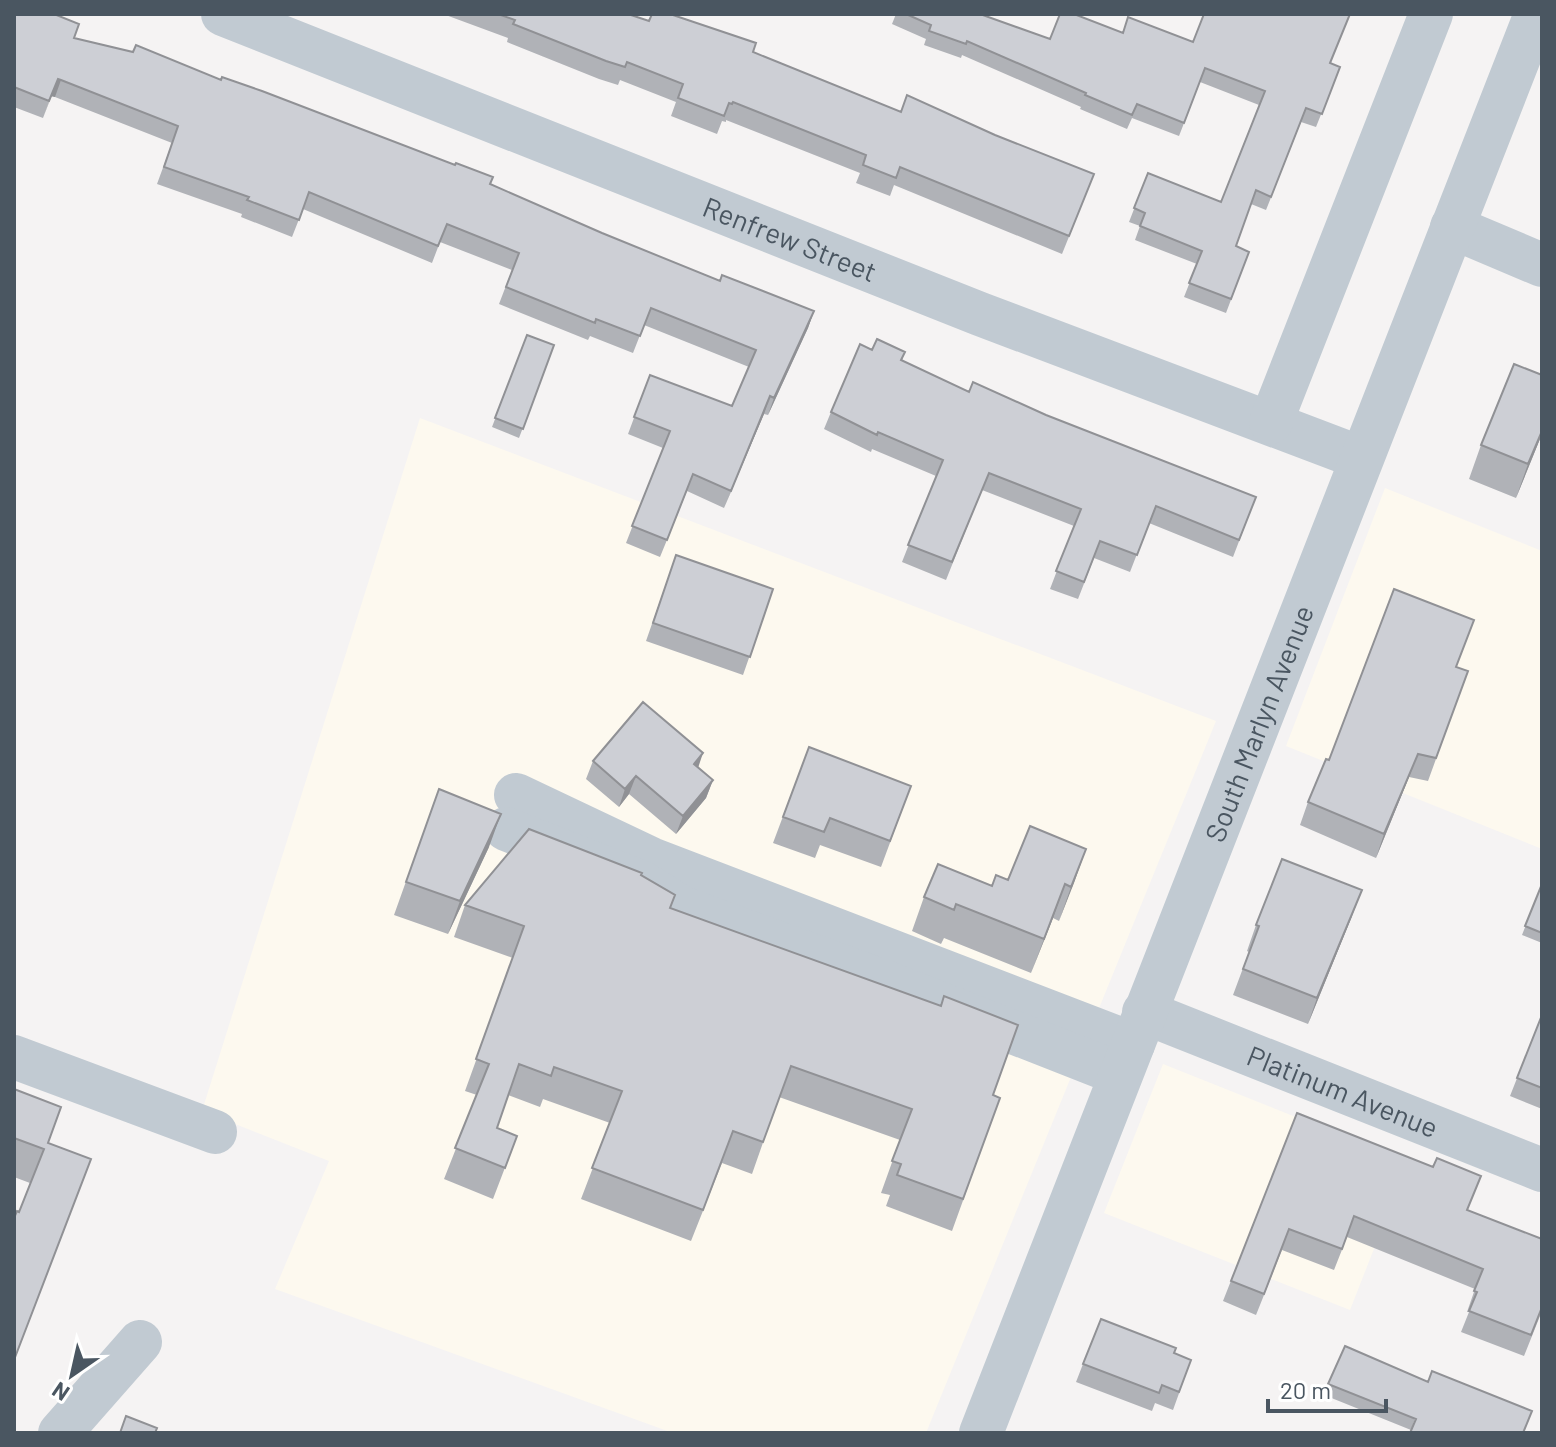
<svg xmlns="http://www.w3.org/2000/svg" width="1556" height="1447" font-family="Barlow,sans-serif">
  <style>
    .commercial { fill: #fdf9ef }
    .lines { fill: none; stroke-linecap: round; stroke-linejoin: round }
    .minor { stroke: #c1cad2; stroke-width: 44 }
    .wall { fill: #b0b2b7 }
    .shaded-wall { fill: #909195 }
    .building { fill: #cdcfd5; stroke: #909195; stroke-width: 2 }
    .labels { text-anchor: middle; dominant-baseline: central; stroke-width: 6; stroke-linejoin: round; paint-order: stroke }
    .street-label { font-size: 28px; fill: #4a5661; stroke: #fff }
  </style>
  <rect width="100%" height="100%" fill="#f5f3f3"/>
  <path class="commercial" d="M420,418L1216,721L926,1433H673L275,1289L329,1161L202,1111Z
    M1385,488L1542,551V849L1286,746Z
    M1163,1064L1408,1162L1350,1310L1104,1213Z"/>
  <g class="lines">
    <g class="minor">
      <path id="s1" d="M223,14L980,314L1361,458"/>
      <path d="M1452,227L1542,265"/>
      <path d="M1271,422L1431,14"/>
      <path d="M516,795L651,859L1133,1044"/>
      <path d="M506,829L643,883L682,908L893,985L1120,1074"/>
      <path id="s2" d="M1144,1012L1542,1170"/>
      <path d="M14,1057L215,1132"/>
      <path d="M60,1433L140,1342"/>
      <path id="s3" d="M981,1433L1536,14"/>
    </g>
  </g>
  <path class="wall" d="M14,14L74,38L221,80L490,184L602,233L720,281L814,311L808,328L768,415L764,414L724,508L687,491L660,557L626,543L663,448L628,434L650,375L732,406L749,367L644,325L633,353L590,336L588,340L499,304L512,270L440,242L432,263L303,209L292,237L241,217L242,214L157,184L172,143L55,97L51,96L43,118L14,107Z
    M443,14H628L649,21L753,52L1087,192L1062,254L894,185L890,196L856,183L860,173L726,120V122L722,121L717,134L671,116L676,102L620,80L618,85L599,79L507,42L508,38Z
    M896,14H980L1050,39L1123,33L1331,64L1340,67L1316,127L1301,122L1266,210L1251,204L1236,247L1249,252L1226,313L1184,297L1197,264L1135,240L1140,226L1129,222L1148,173L1221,202L1259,105L1200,82L1179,136L1132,118L1127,129L1080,109L1081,107L962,55L961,58L924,45L926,39L892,24Z
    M527,335L554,345L519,438L492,427Z
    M872,350L905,352L902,360L969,392L1046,415L1256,497L1233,557L1149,523L1130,572L1094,558L1078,599L1050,589L1074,526L982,490L946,580L902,562L936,476L872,449L871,452L824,429L831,412Z
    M1542,434L1516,498L1469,479L1481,445Z
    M676,555L773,589L743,675L646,641Z
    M1456,667L1468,671L1428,781L1409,777L1376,858L1300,825L1308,802L1329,760Z
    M809,747L911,786L881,867L820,845L815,858L773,843Z
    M593,761L698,767L713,780L706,798L676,834L629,794L619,807L586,779Z
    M439,789L489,847L448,934L394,915Z
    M1086,849L1059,921L1053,918L1031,973L944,938L941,944L912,931L924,897L992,886Z
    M641,875L670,909L993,1095L1000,1098L952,1231L886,1206L890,1195L881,1193L900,1140L779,1097L752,1174L722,1163L691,1241L581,1199L610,1123L543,1099L540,1107L508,1095L497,1128L517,1136L493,1199L444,1179L477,1095L465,1091L513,958L454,937L465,905Z
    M1542,884V943L1522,935Z
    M1352,916L1308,1024L1233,995L1249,952L1247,951L1256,925Z
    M1542,1015V1109L1510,1096Z
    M14,1089L79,1193L19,1212L30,1183L14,1177Z
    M1297,1113L1468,1210L1542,1239V1311L1524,1356L1461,1332L1469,1312H1467L1475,1289L1347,1237L1334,1270L1282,1250L1256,1315L1223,1301Z
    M1174,1353L1191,1360L1173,1410L1155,1403L1152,1411L1076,1382L1083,1364Z
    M1428,1382L1411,1430L1324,1395L1328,1384Z"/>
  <path class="shaded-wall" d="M58,79L61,80L55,97L51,96L43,118Z
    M814,311L808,328L768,415L774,398Z
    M770,396L764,414L724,508L731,491Z
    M1542,431V434L1516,498L1528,464Z
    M703,753L697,771L694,764Z
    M1418,754L1409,777L1376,858L1384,834Z
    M636,776L629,794L619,807L625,789Z
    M713,780L706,798L676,834L683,816Z
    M501,814L489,847L448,934L460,901Z
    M1086,849L1074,883L1059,921L1071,887Z
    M1065,884L1053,918L1031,973L1044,939Z
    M1362,890L1352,916L1308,1024L1317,998Z"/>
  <path class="building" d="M14,14H54L79,24L74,38L133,52L136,45L221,80L222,77L262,91L455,165L456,163L493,177L490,184L602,233L720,281L722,275L814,311L774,398L770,396L731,491L693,474L667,540L632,526L670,431L634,417L650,375L732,406L756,350L651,308L640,336L596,319L595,323L506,287L519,253L447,224L438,246L309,192L299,220L247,200L249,197L164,167L178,126L61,80L58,79L49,101L14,87Z
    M498,14H628L649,21L652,14H670L756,43L753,52L901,112L907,95L995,135L1094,174L1069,236L900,167L896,178L863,165L866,155L733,102L732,104L729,103L724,116L678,98L683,84L627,62L625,67L606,61L513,24L515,20Z
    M906,14H980L1050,39L1060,14H1074L1123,33L1128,17L1193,42L1204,14H1350L1330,63L1340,67L1322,114L1306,108L1271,197L1256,190L1236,246L1249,252L1231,299L1189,283L1202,251L1140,226L1145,213L1134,208L1148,173L1221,202L1265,91L1205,68L1184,123L1137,104L1132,115L1085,95L1086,93L967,41L966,44L929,31L931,25Z
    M527,335L554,345L523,429L495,418Z
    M877,339L905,352L901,360L969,392L973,382L1046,415L1256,497L1239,540L1156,506L1137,555L1100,541L1084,582L1056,571L1081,509L989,473L952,562L908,545L943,460L878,432L877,435L831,412L860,344L872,350Z
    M1514,364L1542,375V431L1528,464L1481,445Z
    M676,555L773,589L750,657L653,623Z
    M1394,589L1474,620L1456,667L1468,671L1436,758L1418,754L1384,834L1308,802L1326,759L1329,760Z
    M643,702L703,753L694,764L713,780L683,816L636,776L625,789L593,761Z
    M809,747L911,786L890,841L830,818L824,832L783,817Z
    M439,789L501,814L460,901L406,882Z
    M1030,826L1086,849L1071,887L1065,884L1044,939L956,904L954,910L924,897L938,864L992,886L996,875L1008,880Z
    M529,829L642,873L641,875L675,895L670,908L941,1006L944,996L1018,1025L993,1095L1000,1098L963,1199L897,1175L901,1164L892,1161L912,1109L791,1066L763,1142L733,1131L703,1210L592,1168L622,1091L554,1067L551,1076L519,1064L497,1128L517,1136L505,1168L455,1148L489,1064L476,1059L524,926L465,905Z
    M1282,859L1362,890L1317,998L1243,969L1259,926L1256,925Z
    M1542,884V933L1525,926Z
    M1542,1015V1088L1517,1078Z
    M14,1089L61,1107L48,1143L91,1159L14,1360V1218L17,1211L19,1212L44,1149L14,1138Z
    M1297,1113L1433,1167L1437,1158L1481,1176L1467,1210L1542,1239V1307L1531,1335L1469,1311L1477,1292L1474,1291L1483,1269L1354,1216L1342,1249L1289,1229L1264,1294L1231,1281Z
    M1101,1319L1176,1348L1174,1353L1191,1360L1179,1392L1162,1385L1159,1393L1083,1364Z
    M1345,1346L1428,1382L1432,1371L1532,1411L1523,1433H1410L1416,1419L1328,1384Z
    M126,1416L157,1428L155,1433H120Z"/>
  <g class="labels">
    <g class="street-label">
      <text stroke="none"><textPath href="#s1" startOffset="610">Renfrew Street</textPath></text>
      <text stroke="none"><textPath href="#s3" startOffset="762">South Marlyn Avenue</textPath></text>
      <text stroke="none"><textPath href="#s2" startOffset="214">Platinum Avenue</textPath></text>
    </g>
  </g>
  <rect width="1556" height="1447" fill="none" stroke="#4a5661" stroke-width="32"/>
  <g transform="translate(72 1375) rotate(214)" stroke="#ffffff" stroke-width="6" paint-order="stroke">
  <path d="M0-6L14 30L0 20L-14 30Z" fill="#4a5661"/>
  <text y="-12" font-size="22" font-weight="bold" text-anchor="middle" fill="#4a5661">N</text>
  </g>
  <path d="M1268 1399v12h118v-12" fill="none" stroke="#4a5661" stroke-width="4"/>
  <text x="1280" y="1399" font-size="24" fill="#4a5661" stroke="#ffffff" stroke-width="6" paint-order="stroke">20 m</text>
</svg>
